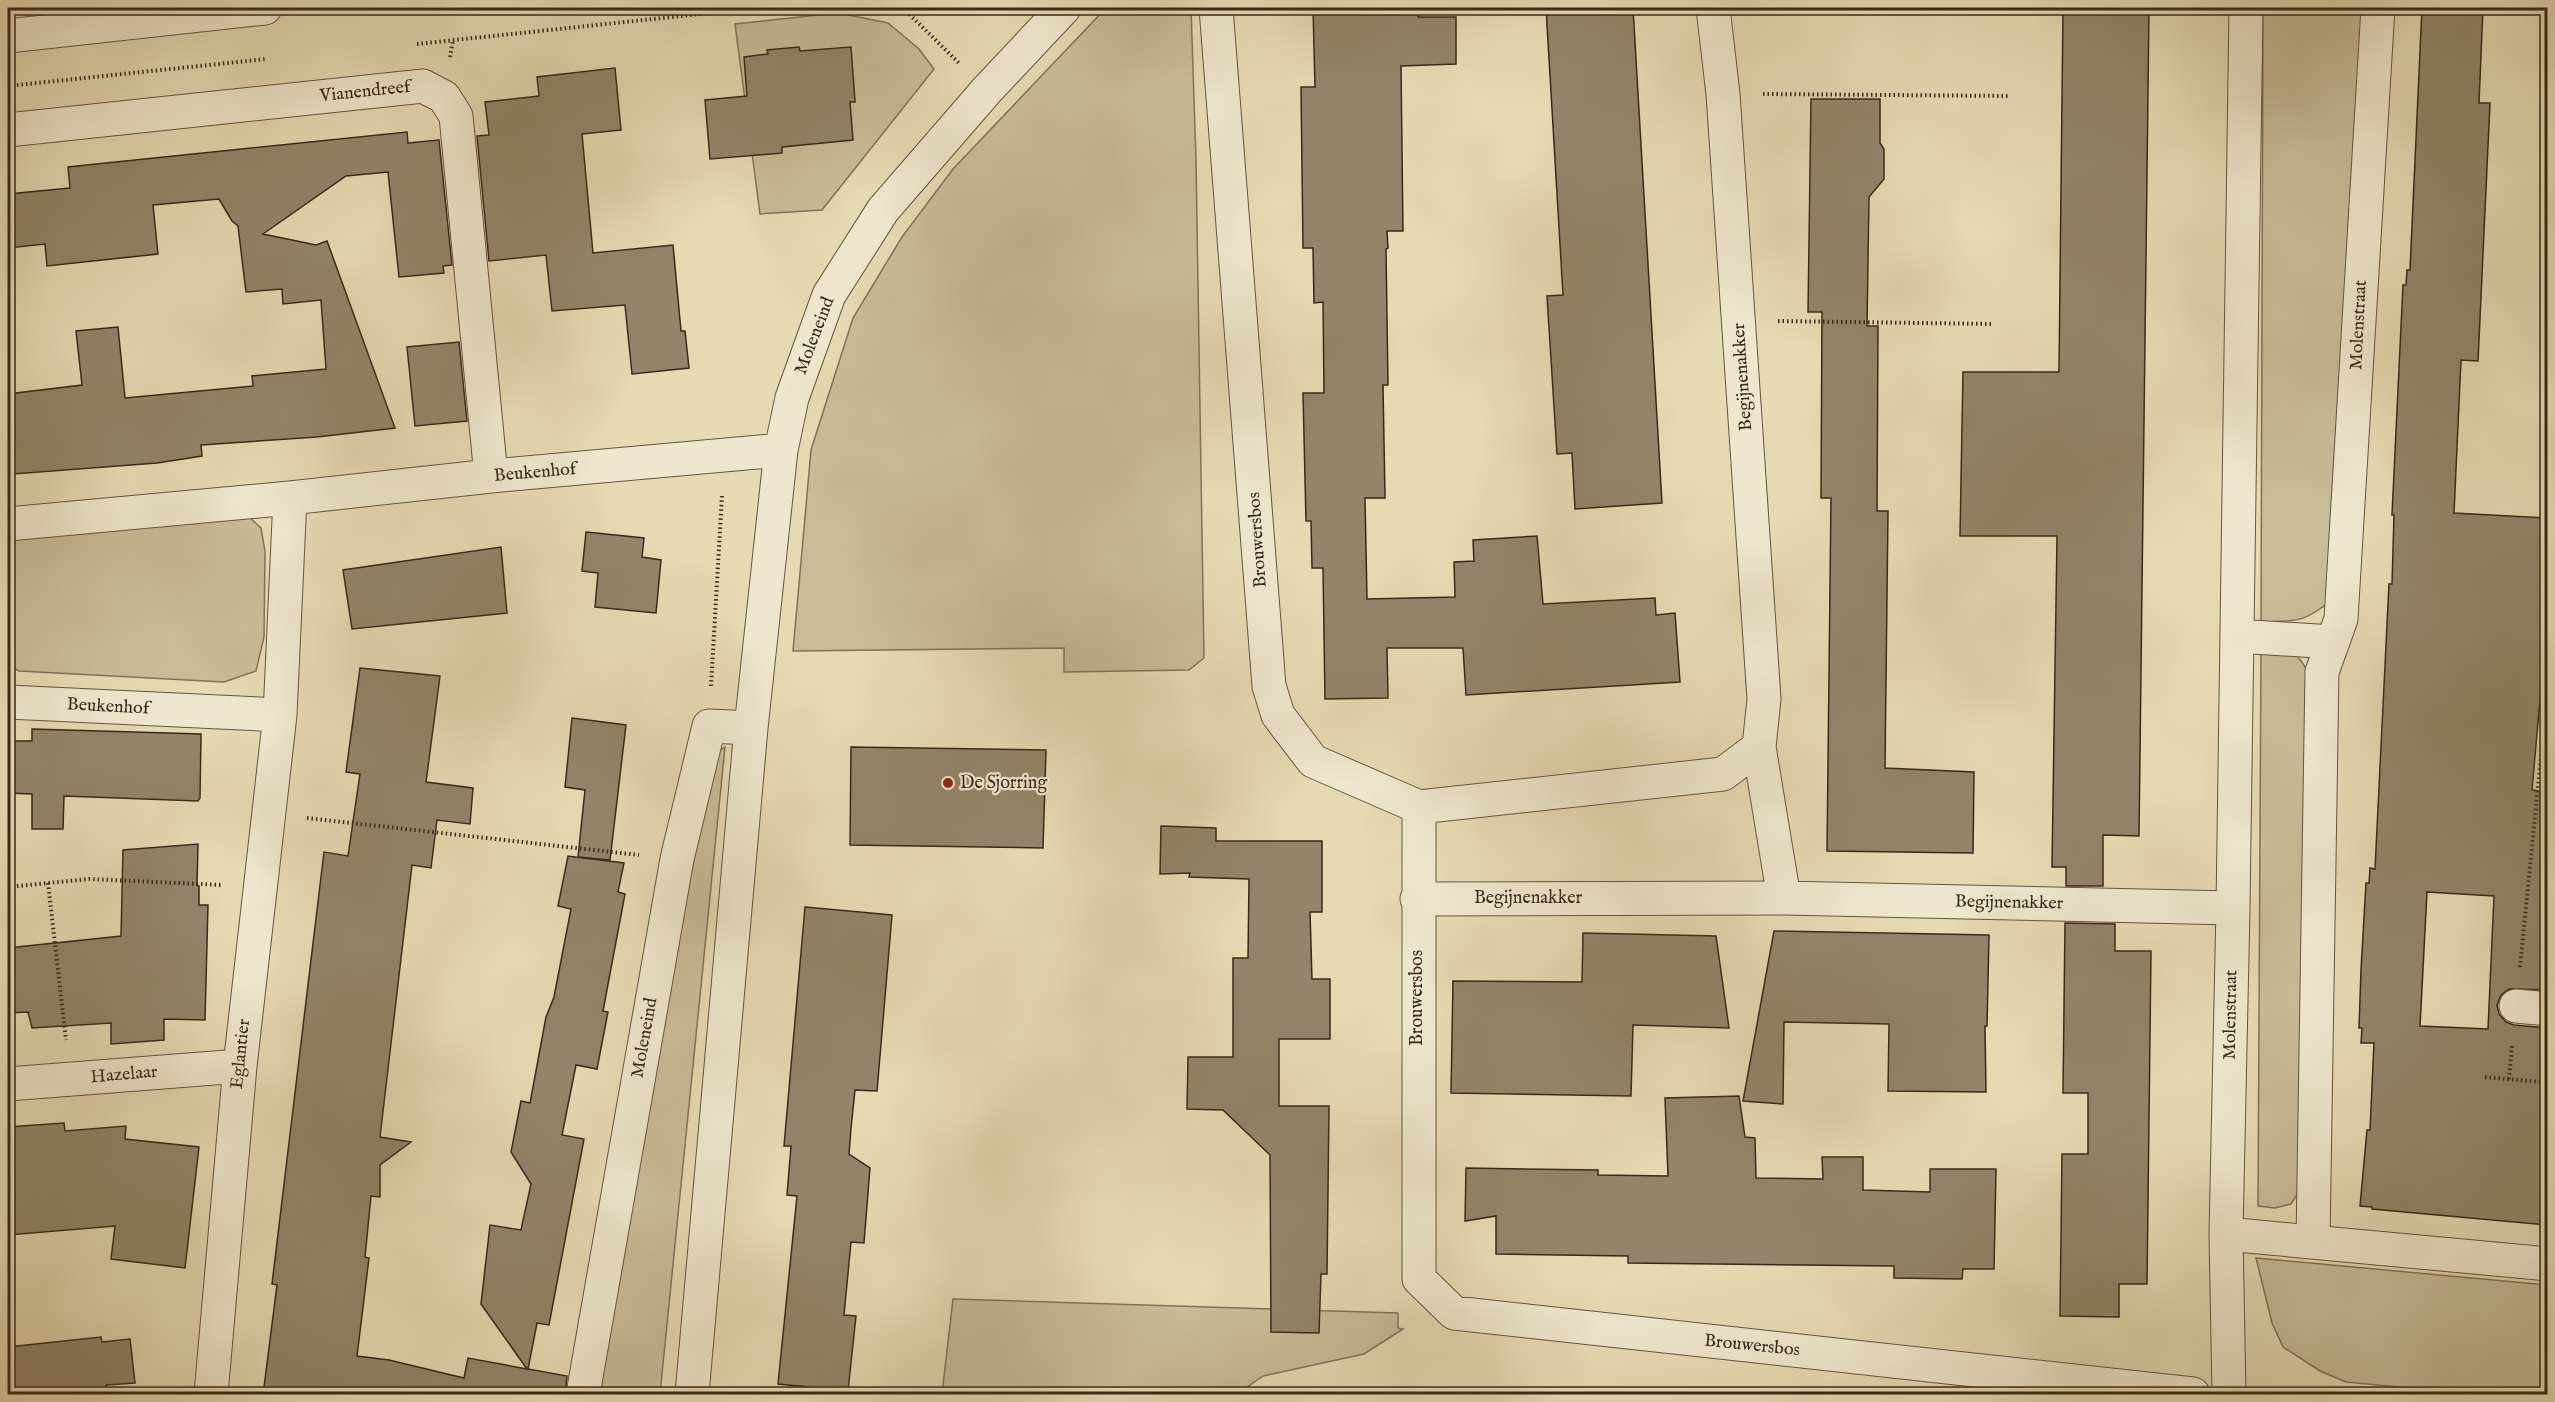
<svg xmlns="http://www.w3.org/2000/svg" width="2555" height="1402" font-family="'IM FELL English',serif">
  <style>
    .green { fill: #c8bc98; stroke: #80725a; stroke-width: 1.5 }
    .building { fill: #92856a; stroke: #38281c; stroke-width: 1.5; fill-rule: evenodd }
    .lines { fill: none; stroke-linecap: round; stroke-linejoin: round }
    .minor-casing { stroke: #645442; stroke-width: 35 }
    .path { stroke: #38281c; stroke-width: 4; stroke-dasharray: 1.5 3; stroke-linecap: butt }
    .minor { stroke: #efe7cd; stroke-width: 33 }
    .poi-dot { fill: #8f2418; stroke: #efe7cd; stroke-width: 2 }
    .labels { text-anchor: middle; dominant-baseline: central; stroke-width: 4.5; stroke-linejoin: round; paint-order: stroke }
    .street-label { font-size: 18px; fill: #38281c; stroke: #efe7cd }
    .poi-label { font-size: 18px; fill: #38281c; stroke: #efe7cd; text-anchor: start }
  </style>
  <rect width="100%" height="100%" fill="#e6dab2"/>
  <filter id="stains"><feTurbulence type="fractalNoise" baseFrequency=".00333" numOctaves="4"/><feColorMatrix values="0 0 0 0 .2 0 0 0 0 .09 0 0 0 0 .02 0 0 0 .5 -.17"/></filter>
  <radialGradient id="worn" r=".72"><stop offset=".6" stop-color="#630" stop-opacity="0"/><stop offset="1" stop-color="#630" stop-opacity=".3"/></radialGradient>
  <path class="green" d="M1106,8H1191L1196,160L1204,658L1189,670L1064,672V648L793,651L811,450L853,318L902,237L953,169Z
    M2263,8H2366L2333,599C2304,623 2297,621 2261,622Z
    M838,13L888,23L919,49L934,69L822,210L760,214L735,24Z
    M245,513L261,528L265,551L264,637L256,671L224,682L19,671L8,665V538Z
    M2261,648C2290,648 2298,650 2311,678L2305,1182L2291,1204L2275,1208L2258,1206Z
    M725,747L660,1394H599L711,755Z
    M2256,1258L2547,1285V1394H2472L2346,1382L2320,1371L2283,1347L2272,1323Z
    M953,1299L1398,1313V1328L1403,1329L1364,1354L1263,1376L1237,1394H942Z"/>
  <path class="building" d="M1313,8H1418V17H1456V64L1401,66L1403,231H1387L1388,248L1386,249L1388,385H1383L1385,498H1365L1367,599L1455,597L1454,562L1474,561L1473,540L1537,536L1543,604L1655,598L1656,615L1675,613L1680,682L1466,695L1463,648H1387L1388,698L1325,699L1323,568H1312L1311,521H1306L1303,393H1324L1323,302L1314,303L1313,248H1303L1301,87H1315Z
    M1546,8H1633L1662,503L1575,509L1572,453L1557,454L1547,296L1563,295Z
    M2063,8H2149L2139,836L2103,835V886H2066V867H2052L2057,536H1960L1963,372H2059Z
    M2422,8H2483L2479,103H2490L2478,361L2461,360L2454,513L2547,518L2545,620H2547L2532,790L2547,792V990L2509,989L2501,995L2497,1005L2499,1014L2506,1022L2514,1025L2547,1028V1225L2372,1209V1207L2360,1206L2367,1130H2370L2374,1043H2361L2362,1028H2359L2361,970L2366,883H2369L2370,868L2375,869L2389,584H2392L2394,515H2392L2403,285H2406L2407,270H2410ZM2427,892L2494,896L2488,1029L2420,1026Z
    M799,47L800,51L851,47L855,102H850L853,140L782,147V153L710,159L705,100L747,96L744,57L768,54L767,50Z
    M615,68L621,130L582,134L593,253L673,245L681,331H685L689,368L632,374L625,305L552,311L546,255L489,261L477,136L489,135L485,102L539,96L537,77Z
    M1811,99H1880V143L1884,149V179L1869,197L1867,326H1878L1877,511H1888L1885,768L1974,772L1973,853L1827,851L1831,498H1821L1822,312H1808Z
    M407,132L408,143L439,140L452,265L443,266L444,273L399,277L388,172L346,176L263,234L316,245L327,241L395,428L317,437L201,445L202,456L157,463L13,474L8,394L82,385L76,331L118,327L125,398L253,386L252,376L326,369L321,300L283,304L282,289L246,292L238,226L232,221L219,199L153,205L158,254L47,266L45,244L8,248V194L70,188L68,167Z
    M459,342L467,421L415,426L407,347Z
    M586,532L644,538L642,557L661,560L656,613L595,607L598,573L582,571Z
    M501,547L507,613L352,629L343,570Z
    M360,668L440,676L426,782L473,788L470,824L437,820L431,868L412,865L380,1137L411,1142L380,1165V1197L371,1196L365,1257L369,1258L357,1356L389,1360L464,1378L468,1358L527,1369L481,1304L490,1225L521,1230L531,1184L511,1152L521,1101L530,1103L546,1017L554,997L571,909L558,906L568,856L624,863L618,892L625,894L603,1011L608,1012L597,1069L576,1065L562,1135L584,1139L549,1325L537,1323L528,1369L567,1376L565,1395H263L277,1285L272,1284L324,852L348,856L360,774L346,772Z
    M572,718L626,725L610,860L578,857L585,790L565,787Z
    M32,729L201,734L200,798L198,801L64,796L63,829H32V794L8,793V741H32Z
    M851,747L1046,750L1043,848L850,845Z
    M1161,826L1216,828V841H1322V912H1310L1312,979H1330V1039H1279V1106H1329L1327,1274H1321L1319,1333L1271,1332L1270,1155L1223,1110L1187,1109L1188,1057H1233V958H1248L1249,879L1189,877L1190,873L1160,874Z
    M198,844L197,885L199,886V905H208L205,1020L164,1019V1040L111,1044V1023L32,1028L28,1012L8,1013V948L121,936L123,850Z
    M805,907L892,915L877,1091L855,1090L851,1128L849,1154L870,1168L864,1243L851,1242L844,1315L856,1316L848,1391L778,1384L797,1196L787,1195L791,1146H784Z
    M2065,923L2115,924V951H2151L2147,1284H2119V1317L2060,1316L2062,1154H2088V1093H2063Z
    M1774,931L1989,935L1987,1026H1985L1986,1092L1888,1091L1889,1024L1784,1022L1783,1104L1743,1101Z
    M1583,933L1716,936L1729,1028L1633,1025L1631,1096L1451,1093L1453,981L1582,982Z
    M1739,1096L1745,1137L1755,1138L1756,1178L1823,1179L1822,1157H1863V1190L1930,1192V1169H1996L1994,1269H1963L1962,1279L1894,1278V1266L1628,1263V1256L1496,1254V1216L1465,1221L1466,1168L1598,1170V1175L1668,1176L1665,1098Z
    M64,1123L65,1131L126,1126L125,1139L199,1147L185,1268L111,1259L115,1226L8,1235V1127Z
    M101,1337L102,1342L130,1339L135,1383L106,1385L107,1395H8V1347Z"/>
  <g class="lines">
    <defs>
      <path id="minor" d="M1216,8L1269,686L1278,715L1313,761L1419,807L1723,774L1759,747
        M1713,8L1723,94L1764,699L1759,747L1784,898
        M8,36L265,8
        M8,130L423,86L444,97L456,116L491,476
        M8,524L290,498L491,476L781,450
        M2237,636L2333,642
        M8,702L280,715L290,498
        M1419,807V1279L1454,1313L2193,1394
        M1417,899L1784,898L2233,908
        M2516,1006L2548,1009
        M8,1084L240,1066
        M2226,1234L2548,1264
        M2313,1242L2322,672L2341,619L2378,8
        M211,1394L240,1066L280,715
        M583,1394L677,859L709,726L751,728
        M692,1394L751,728L781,450L792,398L829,295L883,210L987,90L1064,8
        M2229,1394L2226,1234L2233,908L2246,8"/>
    </defs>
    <use href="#minor" class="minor-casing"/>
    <path class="path" d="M903,8L960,64
      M417,44L757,8
      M450,57L453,40
      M8,86L266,59
      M1763,94L2010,96
      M1778,321L1992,324
      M711,686L722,496
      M2541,766H2548
      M307,818L639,855
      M48,883L66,1040
      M8,887L89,879L222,885
      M2520,967L2548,687
      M2485,1077L2540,1082
      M2509,1079L2512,1046"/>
    <use href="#minor" class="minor"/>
  </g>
  <circle class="poi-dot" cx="948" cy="783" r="6"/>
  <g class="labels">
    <g class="street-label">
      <text transform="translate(365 92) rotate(-6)">Vianendreef</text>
      <text transform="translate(2359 325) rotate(-87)">Molenstraat</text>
      <text transform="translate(815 336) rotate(-69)">Moleneind</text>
      <text transform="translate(1743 377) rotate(-94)">Begijnenakker</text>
      <text transform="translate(535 473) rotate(-5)">Beukenhof</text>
      <text transform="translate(1258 540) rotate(-94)">Brouwersbos</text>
      <text transform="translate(108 707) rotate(3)">Beukenhof</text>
      <text x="1528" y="898">Begijnenakker</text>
      <text transform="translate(2009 903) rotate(1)">Begijnenakker</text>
      <text transform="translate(1417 998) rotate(-90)">Brouwersbos</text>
      <text transform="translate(2231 1015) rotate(-89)">Molenstraat</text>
      <text transform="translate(645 1038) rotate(-80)">Moleneind</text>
      <text transform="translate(241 1054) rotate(-84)">Eglantier</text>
      <text transform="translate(124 1075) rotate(-5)">Hazelaar</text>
      <text transform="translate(1752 1346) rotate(6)">Brouwersbos</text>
    </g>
    <g class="poi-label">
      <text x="960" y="783">De Sjorring</text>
    </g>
  </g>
  <rect width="2555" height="1402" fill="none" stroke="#e6dab2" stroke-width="30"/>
  <rect x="9" y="9" width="2537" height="1384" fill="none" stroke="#38281c" stroke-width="3"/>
  <rect x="15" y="15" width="2525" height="1372" fill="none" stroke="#38281c" stroke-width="1.5"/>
  <rect width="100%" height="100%" filter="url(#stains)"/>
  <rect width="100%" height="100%" fill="url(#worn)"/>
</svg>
